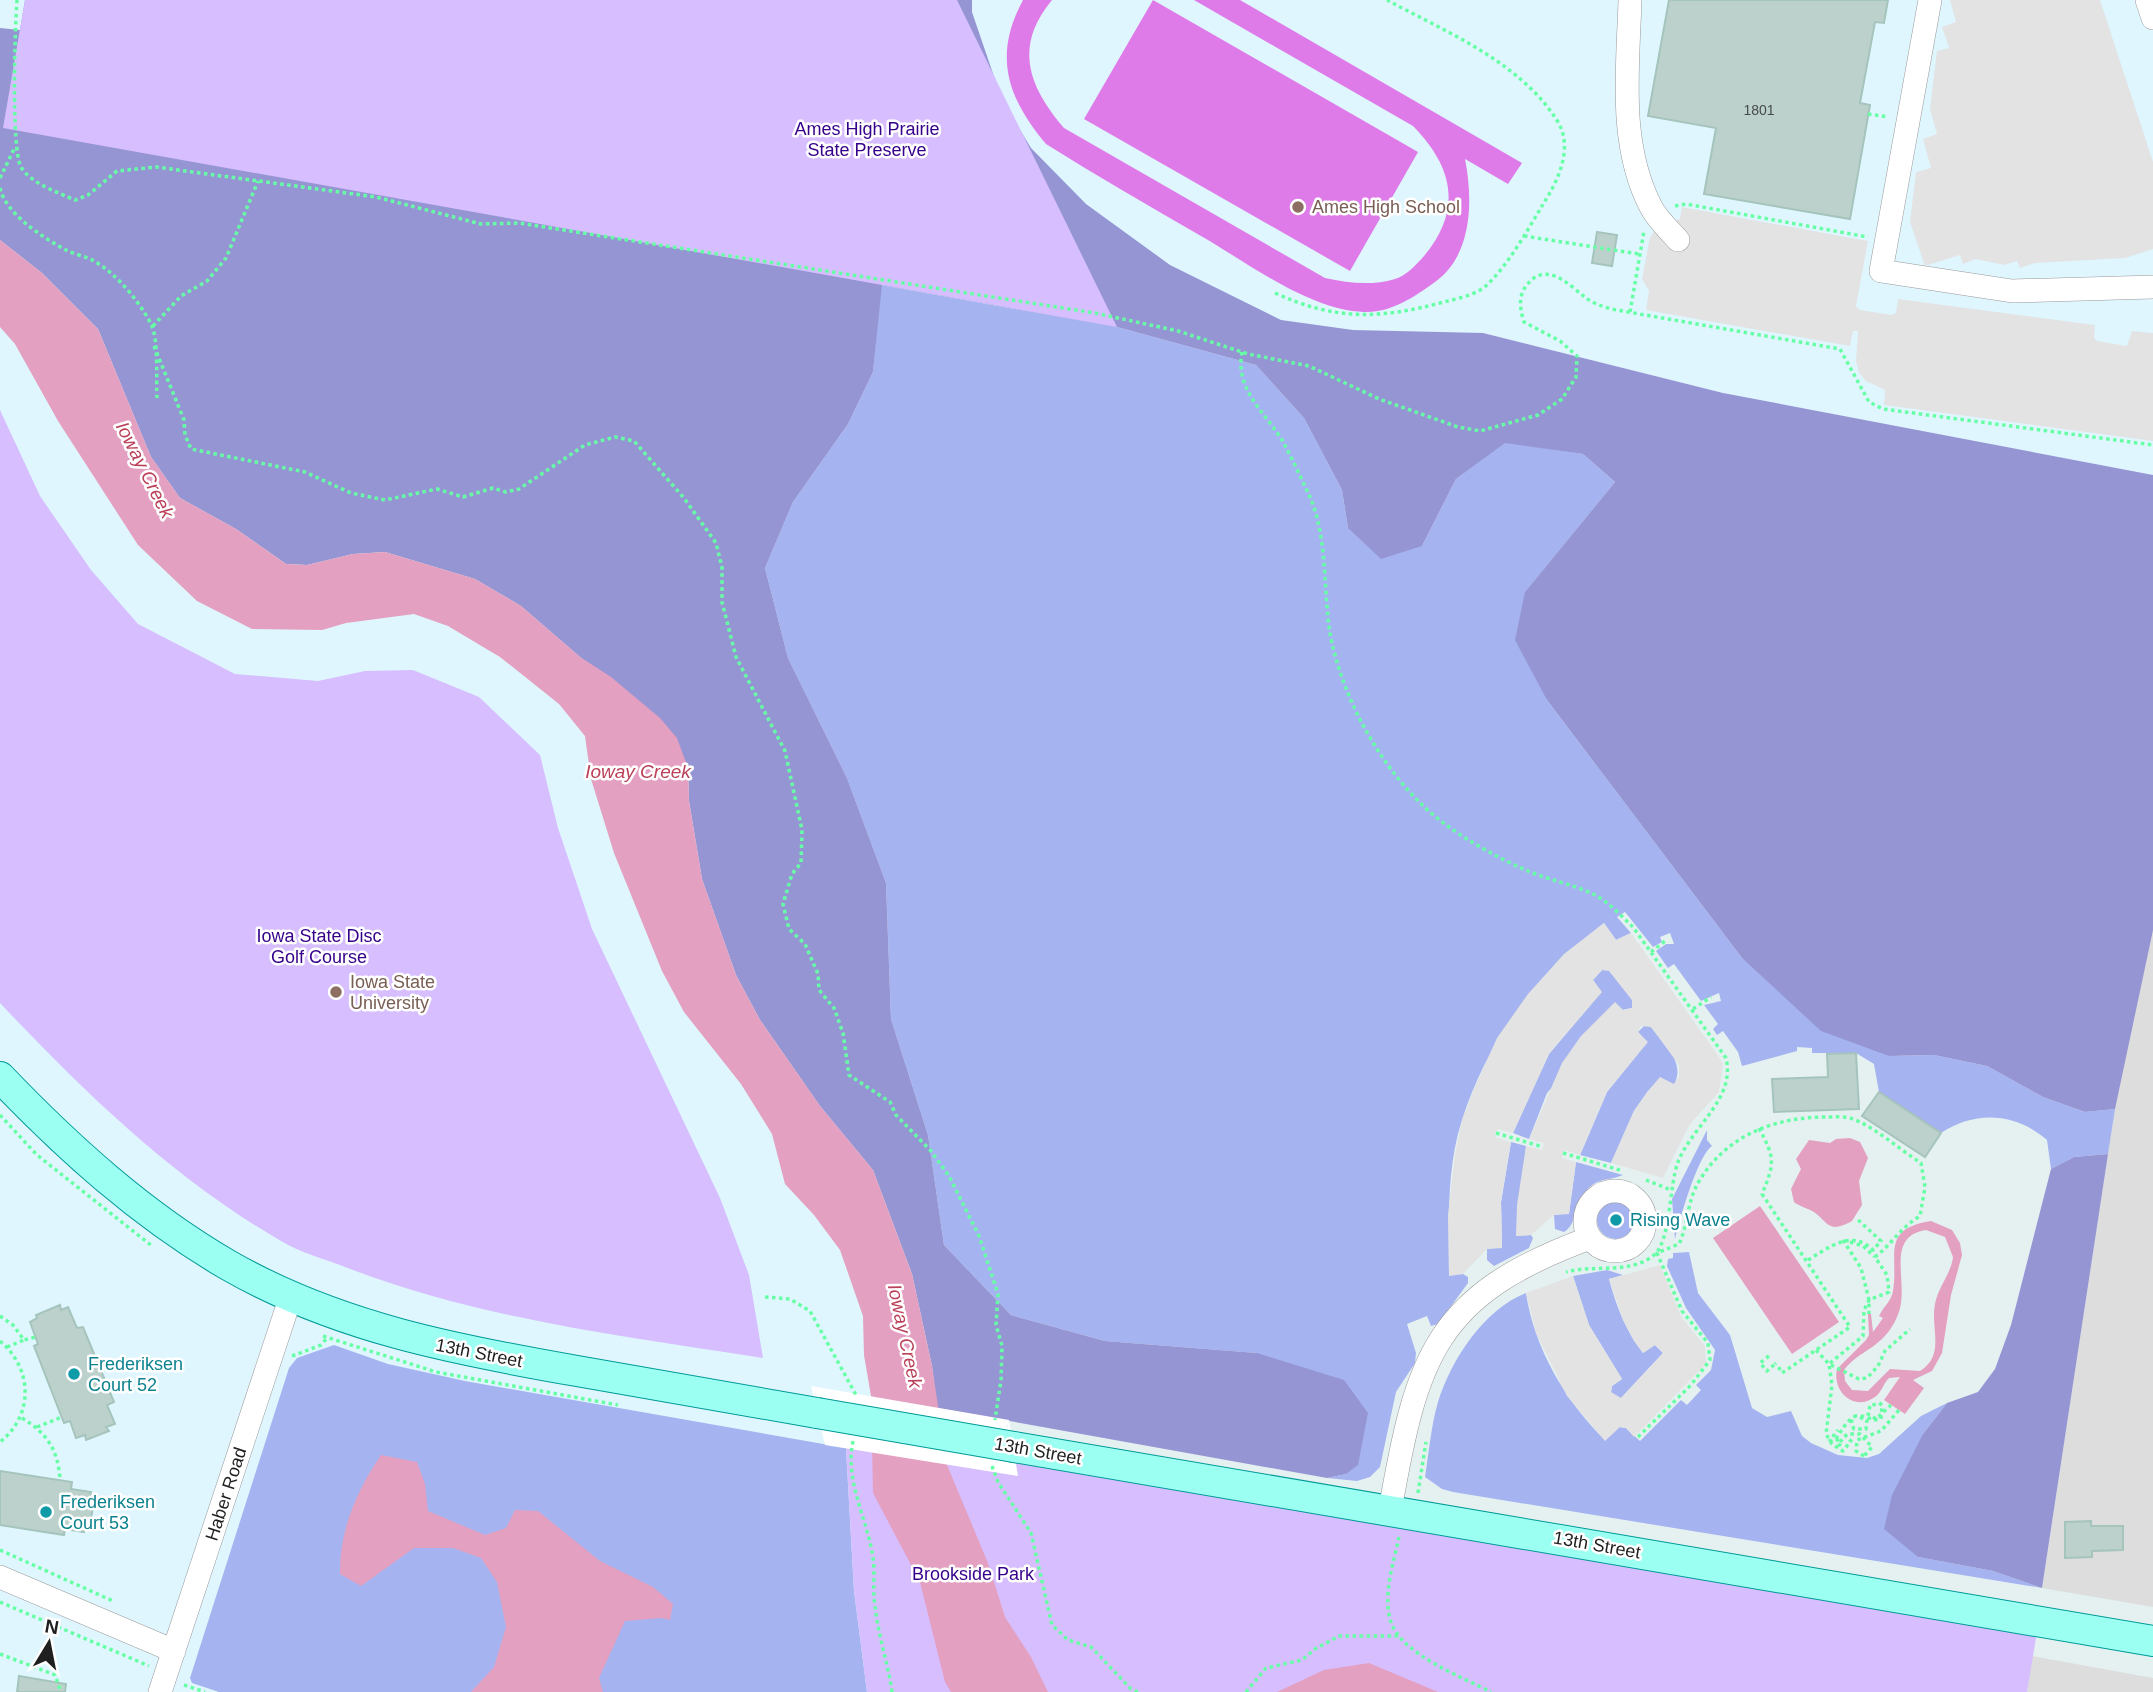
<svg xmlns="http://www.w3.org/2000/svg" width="2153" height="1692" font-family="Arial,sans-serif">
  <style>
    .residential { fill: #dcdddc }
    .education { fill: #dff6ff }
    .grass { fill: #a5b4f0 }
    .forest { fill: #9595d4 }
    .park { fill: #d6beff }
    .pitch { fill: #de7be8 }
    .parking { fill: #e3e3e3 }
    .water { fill: #e3a0c0; fill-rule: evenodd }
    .pier { fill: #fff }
    .building { fill: #bdd1cc; stroke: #a5c4bc; stroke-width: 2 }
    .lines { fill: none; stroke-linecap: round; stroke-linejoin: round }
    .minor-casing { stroke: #999; stroke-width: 24 }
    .major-casing { stroke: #009a96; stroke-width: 32 }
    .path { stroke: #67ffa5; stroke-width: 3.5; stroke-dasharray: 3.5 3.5; stroke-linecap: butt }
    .minor { stroke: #fff; stroke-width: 23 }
    .major { stroke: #9bfff2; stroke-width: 30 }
    .major-bridge-casing { stroke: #009a96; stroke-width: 32; stroke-linecap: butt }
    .path-bridge { stroke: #67ffa5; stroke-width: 3.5; stroke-dasharray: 3.5 3.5; stroke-linecap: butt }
    .major-bridge { stroke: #9bfff2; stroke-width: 30 }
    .education-dot { fill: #8d6e63; stroke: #fff; stroke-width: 2.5 }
    .culture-dot { fill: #0f9aa8; stroke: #fff; stroke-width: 2.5 }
    .labels { text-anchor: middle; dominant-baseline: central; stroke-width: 5; stroke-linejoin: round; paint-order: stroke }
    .number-label { font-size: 14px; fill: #464c4a }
    .park-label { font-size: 18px; fill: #35008a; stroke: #fff }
    .education-label { font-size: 18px; fill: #785e54; stroke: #fff; text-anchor: start }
    .culture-label { font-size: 18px; fill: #0d838f; stroke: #fff; text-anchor: start }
    .street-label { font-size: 18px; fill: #1f1f1f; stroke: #fff }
    .water-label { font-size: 19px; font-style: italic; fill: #ba4159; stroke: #fff }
  </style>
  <rect width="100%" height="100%" fill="#e5f1f1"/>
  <path class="residential" d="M2153,856V1607L2042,1588Z
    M2032,1656L2153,1678V1692H2027Z"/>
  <path class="education" d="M0,0H2146L2153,21V479L0,149Z
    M0,327L15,344L58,421L138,545L197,601L252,629L322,630L346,623L414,614L448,626L500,657L559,704L585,736L591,779L614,853L662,971L684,1012L741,1084L772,1134L785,1184L814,1215L840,1250L863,1316L864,1355L871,1396L850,1419L867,1692H0Z"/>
  <path class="grass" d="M881,285L1117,327L1256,365L1304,418L1342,490L1348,528L1422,546L1456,479L1505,442L1583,454L1615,482L1526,591L1547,700L1742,958L1889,1056L1934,1055L1987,1066L2043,1097L2085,1112L2115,1109L2108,1154L2074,1157L2051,1169L2047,1140C2016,1113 1976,1110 1941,1133L1879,1092L1874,1064L1856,1053H1812V1048L1797,1047V1051L1742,1066L1738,1052L1723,1031L1717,1035L1713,1029L1718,1024L1704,1005L1721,1001L1719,993L1701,1001L1674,964L1668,968L1656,951L1666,944H1674L1670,933L1660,937L1662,942L1653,947L1625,912L1617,917L1631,933L1616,940L1604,923C1537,975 1488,1039 1462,1120C1446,1169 1449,1225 1449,1275L1463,1274L1468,1277V1283L1438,1324L1431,1326L1427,1316L1407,1324L1416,1353L1415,1363L1396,1392L1380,1467L1370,1477L1357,1481L1327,1478L1346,1474L1257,1353L1105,1341L1011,1315L944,1245L928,1135L891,1019L886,883L847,778L788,658L765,568L793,502L848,424L873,372Z
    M1602,970H1609L1633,1001L1632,1008L1622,1010L1547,1093L1529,1139L1513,1133L1549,1054L1601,992L1593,980Z
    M1646,1024L1651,1027C1664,1044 1686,1062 1674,1085L1648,1091L1634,1111L1611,1163L1580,1155L1607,1092L1647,1042L1638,1032Z
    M1707,1130V1140L1712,1146C1698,1155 1679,1221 1675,1240L1672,1199Z
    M1511,1142L1526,1146L1517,1236L1531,1235L1533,1238L1529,1248L1494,1266L1487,1260V1249L1502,1247L1501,1202Z
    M1576,1162L1623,1175C1612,1180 1602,1178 1592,1185C1574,1199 1579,1223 1564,1232L1555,1229L1554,1215L1569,1213Z
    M1597 1220a19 19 0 1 1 38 0a19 19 0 1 1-38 0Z
    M1689,1252L1698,1293L1730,1335L1752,1408L1767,1417L1791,1411L1802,1436L1811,1443L1838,1455L1867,1458L1879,1454L1921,1416L1947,1403L1923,1434L1918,1557L1993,1571L2042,1588L1453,1492L1442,1489L1425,1477C1429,1452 1431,1426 1438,1402C1451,1360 1484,1309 1526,1293C1534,1348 1566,1402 1605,1440L1619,1427L1626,1428L1640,1441L1681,1400L1687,1405L1701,1390L1696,1385L1711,1370L1715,1350L1686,1308L1667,1266L1668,1259L1673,1258V1253Z
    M1607,1270L1623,1275L1609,1279C1616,1306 1626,1331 1643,1353L1655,1345L1663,1353L1621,1398L1614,1397L1611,1392L1612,1386L1622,1379L1589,1325L1573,1276Z
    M334,1345L388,1364L465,1381L846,1448L854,1591L867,1692H219L192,1683L190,1678L289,1368L297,1358Z"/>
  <path class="forest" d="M25,0H972V12L1002,100L1031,148L1086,204L1170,265L1281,320L1353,330L1483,333L1723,393L2153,475V930L2115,1109L2085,1112L2043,1097L1987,1066L1934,1055L1889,1056L1821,1031L1742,958L1547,700L1515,640L1525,592L1615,482L1583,454L1505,443L1456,479L1422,546L1381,559L1348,528L1342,490L1304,418L1256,365L1117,327L882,285L873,372L848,424L793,502L765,568L788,658L847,778L886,883L891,1019L928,1135L944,1245L1011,1315L1105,1341L1257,1353L1344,1380L1368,1413L1358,1465L1346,1474L1327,1478L937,1408L932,1366L912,1274L873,1170L820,1106L760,1020L736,975L702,879L689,801L688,768L634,698L580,657L521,606L475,579L385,552L353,554L307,565L286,564L236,529L180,498L151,457L98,329L42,273L0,240V28L20,30Z
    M2108,1154L2042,1588L1993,1571L1918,1557L1884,1529L1892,1495L1923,1434L1947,1403L1978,1392L1995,1369L2011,1325L2051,1169L2074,1157Z"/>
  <path class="park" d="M25,0H957L1117,327L3,128Z
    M0,410L40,496L91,570L138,624L235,674L318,681L365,671L413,670L479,697L540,755L558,828L592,929L720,1198L749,1275L763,1358C622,1336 479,1319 345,1267C325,1259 301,1253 281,1241C174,1179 85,1093 0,1003Z
    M853,1435L2037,1632L2027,1692H867L854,1591L846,1448Z"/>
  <path class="pitch" d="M1023,0H1052C1013,47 1029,87 1064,128L1325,278C1349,283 1371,286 1395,279C1406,276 1417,264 1424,256C1463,209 1453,167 1413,126L1194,0H1240L1522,163L1508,184L1465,159C1473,199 1473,255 1435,282C1414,297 1391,313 1364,312C1309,310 1248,263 1201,236C1149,206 1097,176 1046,144C1007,97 993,56 1023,0Z
    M1153,0L1418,152L1350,271L1084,119Z"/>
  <path class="parking" d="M1950,0H2100L2153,162V249L2125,258L2035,263L2020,268L2017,261L2004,265L1976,259L1963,264L1960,255L1925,266L1910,222L1916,172L1931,168L1923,139L1937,134L1930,109L1937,51L1949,48L1942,27L1956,22Z
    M1682,207L1868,241L1856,306L1860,310L1892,315L1896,313L1898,299L2095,325L2094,338L2097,341L2127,346L2132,331L2153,333V441L1884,405L1885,390L1866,381L1859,373L1856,361L1858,331H1853L1850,346L1646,310L1649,291L1642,279L1650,237L1658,227L1680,219Z
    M1604,923L1616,940L1631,933L1717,1054L1723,1064L1719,1092L1690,1124L1663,1178L1611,1163L1634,1111L1648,1091L1660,1077L1674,1084L1679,1076V1065L1651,1027L1641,1026L1638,1032L1648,1042L1607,1092L1580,1155L1564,1150L1562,1158L1576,1162L1569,1214L1554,1215L1531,1235L1516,1236L1517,1205L1526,1146L1542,1150L1544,1143L1529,1139L1562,1063L1581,1036L1615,1002L1623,1010L1632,1008V1000L1609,971L1602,970L1593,980L1602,992L1549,1054L1513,1133L1497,1129L1495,1137L1511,1142L1501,1202L1502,1248L1487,1249L1463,1274L1449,1276L1448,1215L1455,1154L1462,1120L1474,1089L1497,1038L1528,994L1564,954Z
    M1660,1265L1682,1318L1705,1346L1706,1364L1634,1437L1626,1428L1620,1427L1605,1441L1567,1396L1536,1333L1526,1293L1573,1276L1589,1325L1622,1379L1612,1386L1611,1392L1621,1398L1663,1353L1655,1345L1643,1353L1634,1341L1623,1320L1609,1279Z"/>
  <path class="water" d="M0,240L42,273L98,329L151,457L180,498L236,529L286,564L307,565L353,554L385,552L475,579L521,606L580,657L611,677L660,718L677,738L688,768L689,801L702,879L736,975L760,1020L820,1106L873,1170L912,1274L932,1366L947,1465L988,1563L1005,1617L1031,1657L1048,1692H951L945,1682L920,1582L873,1493L871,1396L864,1355L863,1316L840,1250L814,1215L785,1184L772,1134L741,1084L684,1012L662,971L614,853L591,779L585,736L559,704L500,657L448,626L414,614L346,623L322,630L252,629L197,601L138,545L58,421L15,344L0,327Z
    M1850,1138L1860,1142L1868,1158L1859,1181L1862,1205L1852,1221C1828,1234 1829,1223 1814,1212C1808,1208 1800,1207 1794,1202L1791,1189L1801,1169L1796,1159L1809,1140L1830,1143L1836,1139Z
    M1760,1206L1839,1322L1792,1354L1713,1238Z
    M1931,1221L1952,1230L1960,1243L1962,1255L1951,1295L1942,1353L1932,1371L1913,1380L1924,1388L1905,1414L1884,1400L1900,1377L1889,1378C1883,1384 1882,1392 1875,1397C1854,1412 1832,1392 1837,1369L1866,1340L1869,1335L1868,1314H1871L1873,1332L1883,1318L1879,1316C1885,1304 1891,1302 1893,1291C1899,1255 1880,1229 1931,1221ZM1926,1230L1945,1237L1953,1257C1951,1274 1938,1287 1935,1304C1930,1328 1946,1355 1920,1371L1890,1369L1868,1391L1852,1390L1845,1381L1844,1370C1860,1349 1883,1349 1897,1317C1912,1286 1882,1237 1926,1230Z
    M381,1455L417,1462L425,1484L428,1511L485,1535L506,1528L515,1510L538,1511L600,1561L653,1587L673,1604L670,1620L662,1618L625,1621L599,1678L603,1692H471L494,1667L506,1627L497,1582L481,1558L453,1548H414L361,1586L340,1574C339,1531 357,1490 381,1455Z
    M1369,1663L1438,1692H1277L1324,1670Z"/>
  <path class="pier" d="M811,1386L1009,1420L1018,1476L825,1445Z"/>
  <path class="building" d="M1669,0H1888L1884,23L1875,22L1860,103L1870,105L1850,219L1704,194L1716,128L1648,116Z
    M1597,232L1617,235L1612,266L1592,263Z
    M1856,1053L1859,1109L1774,1112L1772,1079L1828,1077L1827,1054Z
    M1879,1092L1941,1133L1925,1157L1862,1116Z
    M60,1305L61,1310L68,1307L77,1328L83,1327L114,1402L107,1405L115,1424L106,1427L109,1431L86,1440L85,1435L76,1438L70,1421L64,1423L34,1346L38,1344L30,1322L37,1318L36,1315Z
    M0,1471L72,1482L71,1489L91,1492L89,1501H94L90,1524L85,1523L84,1532L65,1529L64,1535L0,1525Z
    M2091,1521V1526H2123V1550L2092,1551V1557L2065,1558V1522Z
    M19,1676L66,1684L65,1692H17Z"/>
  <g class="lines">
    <defs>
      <path id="minor" d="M1630,0C1628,68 1618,144 1651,207C1657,219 1669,230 1678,240
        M1930,0L1881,271L2012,291L2153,287
        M2147,0L2153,18
        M1585 1221a30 30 0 1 1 60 0a30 30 0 1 1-60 0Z
        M1390,1510C1417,1357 1434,1295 1590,1238
        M0,1577L174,1651
        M160,1692L291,1296"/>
      <path id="major" d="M0,1077C68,1148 142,1215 228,1265C336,1327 456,1350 577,1371C657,1385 737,1399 817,1413
        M1014,1447L2153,1641"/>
    </defs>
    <use href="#minor" class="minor-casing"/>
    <use href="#major" class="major-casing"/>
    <path class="path" d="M17,0C15,27 11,149 21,167C30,183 59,193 75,200L88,195L117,171L156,167L376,197L481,224L519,223L1095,313L1178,331L1248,354L1309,366L1379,399L1458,427L1480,431L1538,415L1562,399L1576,377L1577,356L1560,341L1524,322C1520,309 1518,297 1526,286C1546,259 1569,285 1586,298C1594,304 1602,306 1611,309L1840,349L1869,402L1883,409L2153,445
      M1868,114L1888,117
      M0,178L15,147
      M0,188C6,214 41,236 64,249C73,254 85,256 94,261C117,274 139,301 151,324C159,339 156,380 157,398
      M1675,206L1686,204L1868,237
      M1524,236L1639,254
      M1275,293C1336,321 1380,319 1444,302C1459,298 1477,295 1488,284C1511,261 1528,229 1545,201C1559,179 1573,147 1558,122C1521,62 1446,32 1387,0
      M1630,312L1644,231
      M153,326L181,296L207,281L226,258L258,181
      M154,346L184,420L185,435L191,449L305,472L351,493L385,500L437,489L463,497L493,488L506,492L519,489L585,445L615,437L634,441L684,498L716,543L722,567V602L736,657L785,751L802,830L801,863L792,874L783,904L789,929L805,944L818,974L819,990L834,1008L843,1033L849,1075L890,1102L896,1115L931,1151L949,1176L979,1236L998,1294L996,1325L1002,1346L1001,1380L995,1420
      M1242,352C1235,390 1264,411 1282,440C1292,458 1301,478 1310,497C1328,539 1323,589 1330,633C1342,701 1388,783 1445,824C1469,842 1500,859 1528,871C1549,880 1572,884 1593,894C1608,901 1621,916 1633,927L1726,1058C1736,1099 1692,1126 1678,1162C1669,1185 1671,1241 1654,1255C1630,1275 1595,1264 1566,1272
      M1651,952L1665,941
      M1693,1009L1711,997
      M0,1115L37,1155L152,1246
      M1759,1128C1775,1158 1775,1163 1762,1194L1850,1327L1782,1373L1778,1366
      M1496,1133L1543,1147
      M1563,1153L1623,1171
      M1646,1180L1671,1190
      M1843,1240L1861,1268L1869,1300V1314
      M1850,1242L1863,1246L1875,1257
      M1808,1260C1830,1247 1851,1229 1873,1250L1881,1241L1856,1218
      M765,1297L790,1299L810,1311L856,1395
      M0,1316L13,1325L24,1340L36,1337
      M323,1336L436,1372L618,1405
      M0,1341C33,1369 34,1415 0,1442
      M7,1347L24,1340
      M1816,1350L1829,1364L1832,1385L1826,1434L1832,1444L1843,1451L1851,1441L1846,1437
      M292,1356L321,1345L327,1338
      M1769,1356L1760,1363L1767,1371L1775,1364
      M1870,1406L1868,1414L1876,1419L1891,1405
      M22,1418C48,1434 58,1450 60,1480
      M37,1427L62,1417
      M1638,1437L1691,1385L1710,1360L1708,1343L1682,1311L1657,1253L1679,1244C1688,1225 1687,1202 1698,1183C1725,1136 1774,1117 1826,1117C1834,1117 1846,1116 1853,1119C1876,1128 1899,1149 1921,1163L1925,1187L1920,1216C1901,1227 1892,1244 1875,1257L1887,1275L1889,1292L1869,1300L1864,1310L1863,1336L1829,1364L1859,1379L1867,1378L1878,1366L1885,1351L1910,1329
      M1836,1439L1841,1443L1838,1447
      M853,1441C845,1480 865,1514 872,1552C876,1570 872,1588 875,1606C878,1635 888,1663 892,1692
      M1832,1442L1830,1440L1838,1430
      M1864,1456L1856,1451L1857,1440L1881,1431L1899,1410
      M992,1466L998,1482L1031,1533L1052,1625L1068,1640L1091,1647L1131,1689L1138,1692
      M1418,1493L1426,1442
      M1399,1537C1394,1562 1382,1596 1391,1622C1401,1654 1462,1677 1491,1692
      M0,1550L113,1601
      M0,1602L149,1666
      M0,1654L55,1675L61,1692
      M184,1685L205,1692
      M1246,1692L1266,1668L1302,1660L1315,1649L1339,1636H1401"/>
    <use href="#minor" class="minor"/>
    <use href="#major" class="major"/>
    <defs>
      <path id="major-bridge" d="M817,1413L1014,1447"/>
    </defs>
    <use href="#major-bridge" class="major-bridge-casing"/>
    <path class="path-bridge" d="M1775,1364L1776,1363
      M1836,1439C1842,1430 1847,1420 1856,1416L1867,1420L1866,1429H1854C1845,1410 1864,1416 1874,1420L1881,1419L1882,1405L1879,1403L1870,1406
      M1840,1442L1847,1434H1860L1872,1447L1864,1456"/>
    <use href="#major-bridge" class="major-bridge"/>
  </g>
  <g class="education-dot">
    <circle cx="1298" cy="207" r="7"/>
    <circle cx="336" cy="992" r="7"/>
  </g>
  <g class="culture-dot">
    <circle cx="1616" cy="1220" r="7"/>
    <circle cx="74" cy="1374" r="7"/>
    <circle cx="46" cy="1512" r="7"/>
  </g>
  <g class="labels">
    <g class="number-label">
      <text x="1759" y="110">1801</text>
    </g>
    <g class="park-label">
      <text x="867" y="129">Ames High Prairie<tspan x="867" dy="21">State Preserve</tspan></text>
      <text x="319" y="936">Iowa State Disc<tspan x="319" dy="21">Golf Course</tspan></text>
      <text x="973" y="1574">Brookside Park</text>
    </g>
    <g class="education-label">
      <text x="1312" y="207">Ames High School</text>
      <text x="350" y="982">Iowa State<tspan x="350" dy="21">University</tspan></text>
    </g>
    <g class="culture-label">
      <text x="1630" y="1220">Rising Wave</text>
      <text x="88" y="1364">Frederiksen<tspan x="88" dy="21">Court 52</tspan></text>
      <text x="60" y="1502">Frederiksen<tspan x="60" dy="21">Court 53</tspan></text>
    </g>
    <g class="street-label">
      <text transform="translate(479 1353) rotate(11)">13th Street</text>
      <text transform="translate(1038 1451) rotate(10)">13th Street</text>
      <text transform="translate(226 1494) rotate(-72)">Haber Road</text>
      <text transform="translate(1597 1545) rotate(10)">13th Street</text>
    </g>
    <g class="water-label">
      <text transform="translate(145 470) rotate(63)">Ioway Creek</text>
      <text x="638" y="771">Ioway Creek</text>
      <text transform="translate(905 1336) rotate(78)">Ioway Creek</text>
    </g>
  </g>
  <g transform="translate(49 1643) rotate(10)" stroke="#ffffff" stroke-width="5" paint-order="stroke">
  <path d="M0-5L12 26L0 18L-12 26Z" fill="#1f1f1f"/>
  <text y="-10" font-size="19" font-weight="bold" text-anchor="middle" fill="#1f1f1f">N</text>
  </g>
</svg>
